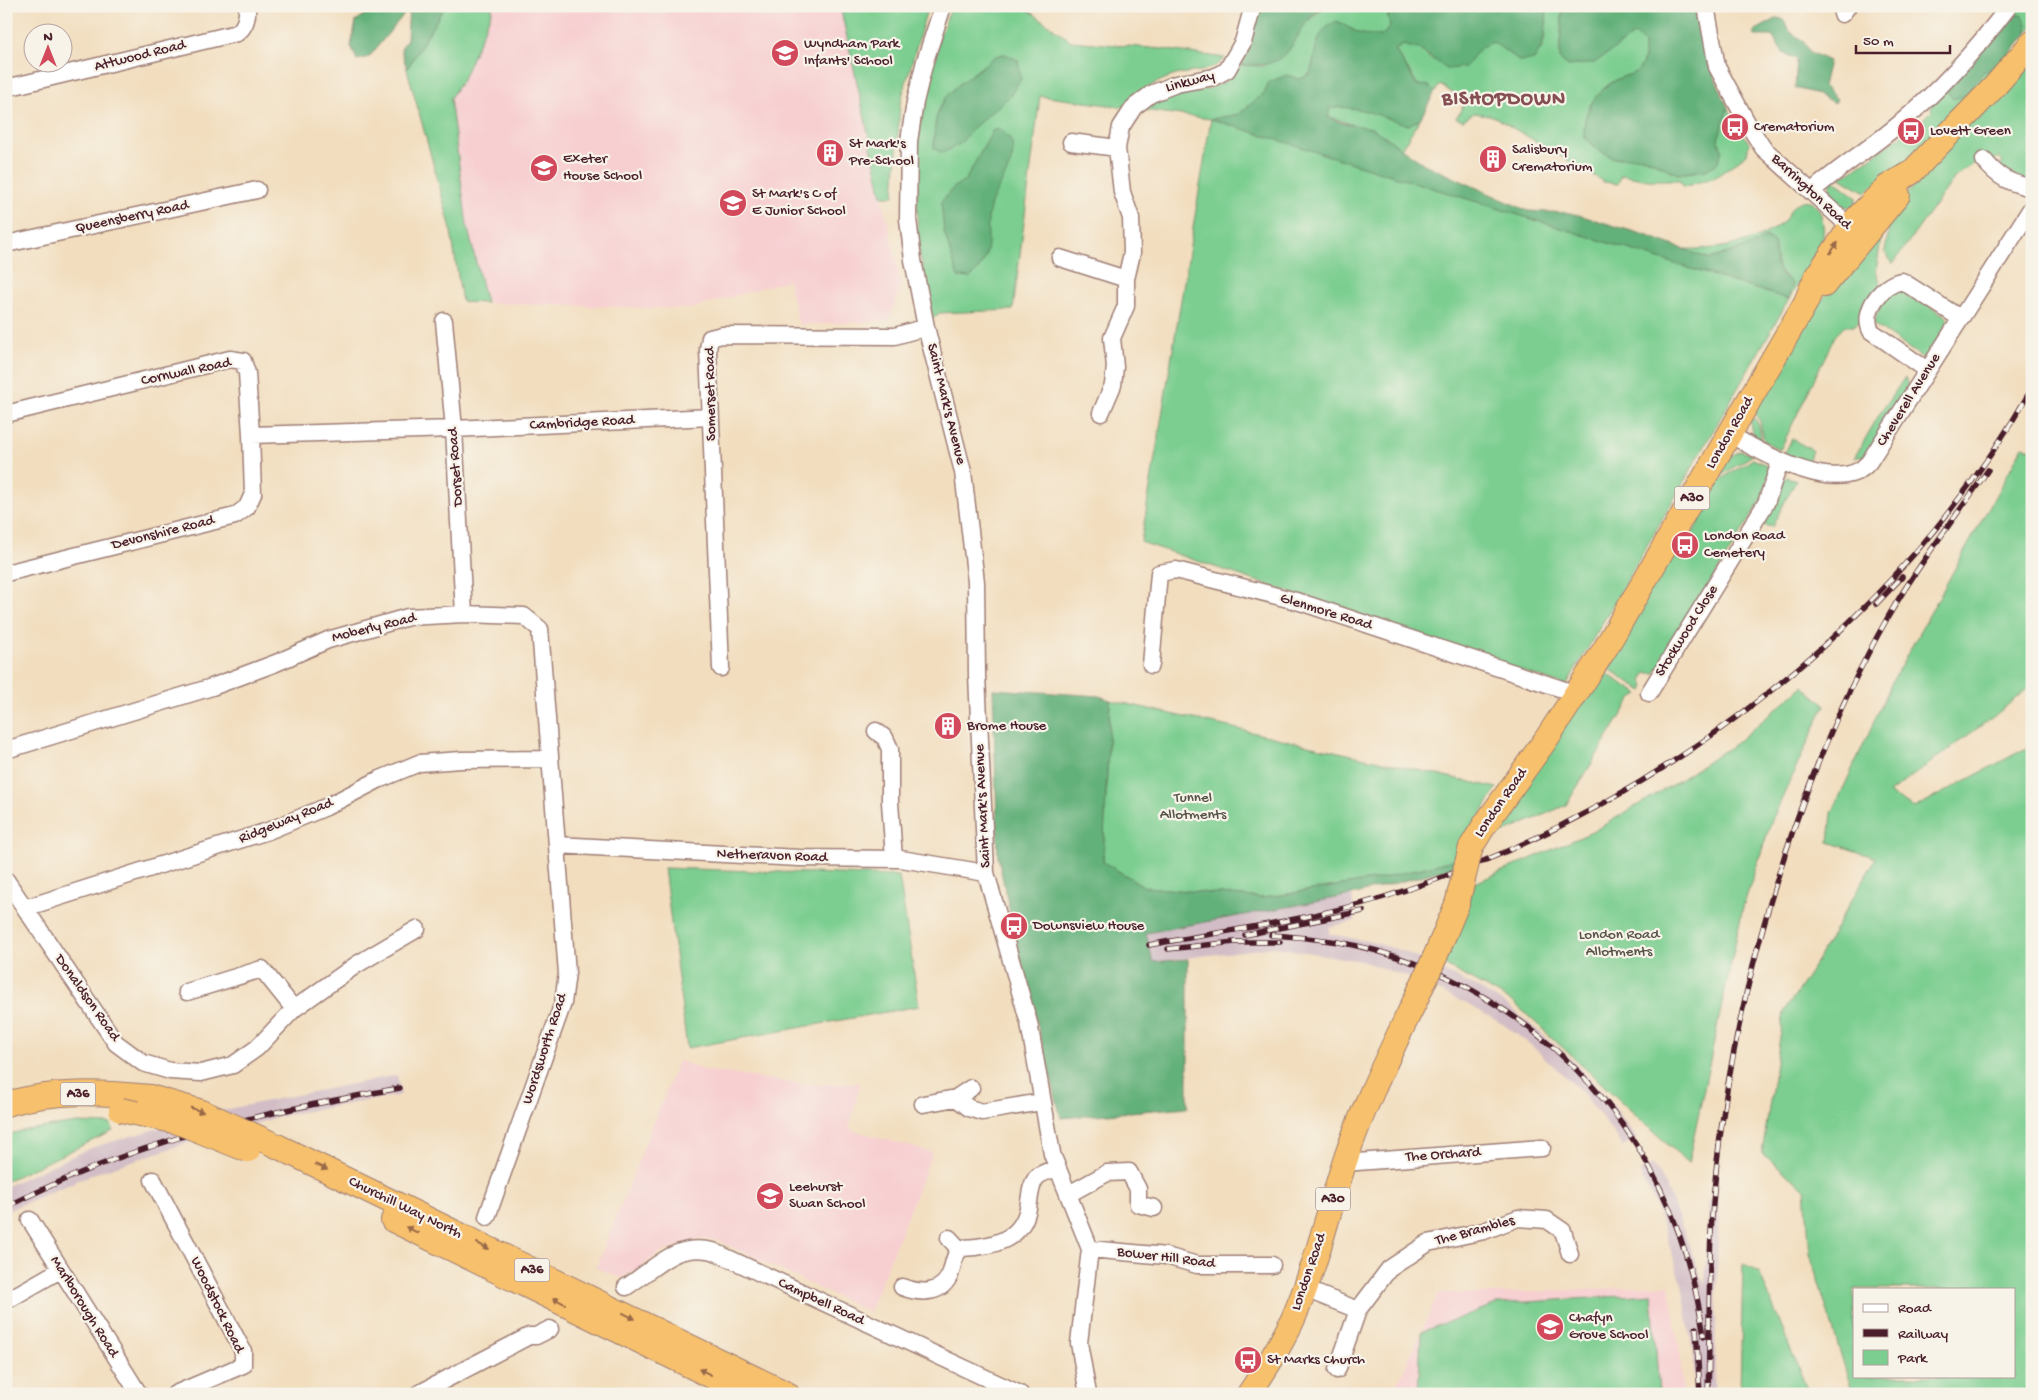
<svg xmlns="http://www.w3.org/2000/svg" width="2038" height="1400" font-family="'Gochi Hand',sans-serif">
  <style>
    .built { fill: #f7cfd1 }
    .industrial { fill: #d2bdc6 }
    .green { fill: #7bce90; stroke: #62765e; fill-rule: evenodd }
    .forest { fill: #64b17a; stroke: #576852 }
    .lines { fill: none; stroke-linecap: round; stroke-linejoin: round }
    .minor-casing { stroke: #9e7e75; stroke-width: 19 }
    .highway-casing { stroke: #9e7e75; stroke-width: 26 }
    .minor { stroke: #fff; stroke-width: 16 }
    .highway { stroke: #f7c06c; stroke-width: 24 }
    .rail-casing { stroke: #4a1f2b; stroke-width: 5.5 }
    .rail { stroke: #f7f3e8; stroke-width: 4; stroke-dasharray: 11; stroke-linecap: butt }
    .highway-bridge-casing { stroke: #9e7e75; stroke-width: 26; stroke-linecap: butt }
    .highway-bridge { stroke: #f7c06c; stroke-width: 24 }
    .oneway { fill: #986748 }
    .labels { text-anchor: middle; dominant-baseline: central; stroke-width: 4.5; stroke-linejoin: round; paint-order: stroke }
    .shield { fill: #f7f3e8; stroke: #7e5f64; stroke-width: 1 }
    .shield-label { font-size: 14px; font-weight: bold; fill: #4a1f2b }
    .poi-label { font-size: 15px; fill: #4a1f2b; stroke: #f7f3e8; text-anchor: start }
    .street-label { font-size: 15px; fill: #4a1f2b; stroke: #f7f3e8 }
    .park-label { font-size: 15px; fill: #595449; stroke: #f7f3e8 }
    .district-label { font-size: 20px; font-weight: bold; letter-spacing: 1px; fill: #865053; stroke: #f7f3e8 }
  </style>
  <rect width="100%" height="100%" fill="#f7f3e8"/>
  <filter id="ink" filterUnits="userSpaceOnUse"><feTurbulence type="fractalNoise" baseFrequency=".02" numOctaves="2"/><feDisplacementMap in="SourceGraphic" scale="10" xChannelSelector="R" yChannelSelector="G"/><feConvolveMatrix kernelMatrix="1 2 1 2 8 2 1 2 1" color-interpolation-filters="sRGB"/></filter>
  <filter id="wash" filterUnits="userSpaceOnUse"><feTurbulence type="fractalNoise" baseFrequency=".0096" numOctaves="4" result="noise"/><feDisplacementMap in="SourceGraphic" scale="20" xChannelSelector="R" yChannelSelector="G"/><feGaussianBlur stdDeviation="1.12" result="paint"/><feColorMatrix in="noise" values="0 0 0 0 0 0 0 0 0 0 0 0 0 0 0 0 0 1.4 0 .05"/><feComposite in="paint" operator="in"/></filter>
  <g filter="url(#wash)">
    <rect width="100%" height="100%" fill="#f2debf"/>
    <path class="built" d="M492,6H840L901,283L889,321L799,325L788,280L690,309L486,303L467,225L450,98L463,79L492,11Z
      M678,1061L703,1070L807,1085L860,1083L849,1129L932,1153L869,1312L717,1240L700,1239L659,1253L639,1269L621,1278L596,1268Z
      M1669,1285L1681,1360L1682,1394H1393L1439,1293L1493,1294Z"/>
    <path class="industrial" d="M1352,895L1355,921L1329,927V934L1372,942L1405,952L1484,991L1509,1006L1572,1060L1610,1101L1637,1139L1623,1146L1584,1094L1532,1046L1504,1025L1469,1005L1408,977L1361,961L1275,947L1153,962L1146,933Z
      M397,1075L401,1095L290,1114L202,1138L96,1173L6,1211V1186L91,1148L213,1112Z
      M1653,1164L1666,1186L1705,1286L1709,1199L1719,1203L1714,1394H1694V1359L1682,1284L1655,1203L1639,1172Z"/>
    <path class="green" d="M445,6H492V11L463,79L450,98L467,225L486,303L462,302L450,225L407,69Z
      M840,6H928L900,104L894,196H882Z
      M952,6H1023L1071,41L1162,49L1225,58C1210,74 1195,70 1176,75C1155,81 1139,93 1123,107L1040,96L1013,310L939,313L933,319L917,240L918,148L925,85L941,32Z
      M1326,6H1386L1390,27L1382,36L1360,34L1350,28L1314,58L1310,74L1300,79L1269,82L1265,92L1239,115L1213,119L1788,299V279C1774,269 1777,258 1774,242L1765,237L1755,244L1710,259L1680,249C1716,250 1752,246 1782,223C1790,216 1791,203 1802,201C1822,196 1826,229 1822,242L1566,686L1141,542L1211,119L1143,110C1171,87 1193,97 1221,84C1229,80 1235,72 1241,65L1263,66L1297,38L1304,24Z
      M1547,6H1562C1563,24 1559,41 1560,58L1568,66L1594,63L1635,34L1644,43C1644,53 1646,61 1639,69C1636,74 1628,75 1622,77C1598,88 1580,111 1585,138L1600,151L1614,158L1644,157L1678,174L1706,170L1722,150L1718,139L1728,108L1749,143L1747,154L1716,177L1683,187L1680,180H1648L1621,175L1618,184L1604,182L1493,116L1474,113L1463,120L1456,118L1466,101L1440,85L1435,92L1429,86L1418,85L1395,50L1403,45L1419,49L1432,60L1494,42L1519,61L1542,48L1545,35Z
      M2015,6H2032V27L1989,77L1900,167L1865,192L1840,177L1851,172L1924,119L1932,111L1931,106Z
      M2032,65V178L2025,181L2001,169L2002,162L1998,158L1993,160L1985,156L1955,177L1893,264L1885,252L1889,227L1887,218C1932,163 1976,109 2032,65Z
      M1345,107L1364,109L1408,125L1420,119L1401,149L1385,136L1327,116L1330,108Z
      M1832,179L1857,198L1855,201L1858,206C1843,210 1838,204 1829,193Z
      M1882,232L1876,271L1881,285L1863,320L1853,326H1845L1835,336L1780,450L1764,441L1760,421L1753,412L1802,327L1820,302Z
      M1901,288L1947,317L1948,324L1929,356L1923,358L1873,324L1886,293Z
      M1905,377L1910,392L1869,455L1854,458L1879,415Z
      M1751,416C1760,421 1762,434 1760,444C1752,435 1749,427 1751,416Z
      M1792,439L1812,450L1807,465L1783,456Z
      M2023,446L2032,449V685L1993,717L1889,793L1914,808L2032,745V1394H1853L1810,1254L1805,1189L1762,1153L1784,1012L1811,971L1876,858L1829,842L1832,813L1893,680ZM1854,1289H2014V1376H1854Z
      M1741,451L1753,455L1717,478L1728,457Z
      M1753,459L1769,466L1770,470L1763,497L1655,673H1646L1642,681L1645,686L1643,691L1603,665L1658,576L1675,554L1679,555L1695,529L1718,481Z
      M1787,477L1796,480L1772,527L1760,524L1783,480Z
      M1601,668L1610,676L1639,694L1632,698L1566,805L1485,841Z
      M1803,686L1825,705L1772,820L1743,907L1688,1163L1513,1002L1444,965L1475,883L1592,832L1672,785L1735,744Z
      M1110,700L1497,788L1453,860L1379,879L1263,898L1145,887L1103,862Z
      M664,868L899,876L919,1006L687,1048Z
      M77,1123L111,1124L113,1131L6,1181V1135L25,1130Z
      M1743,1264L1759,1272L1809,1394H1740Z
      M1652,1294L1659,1394H1418L1421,1332L1496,1304Z"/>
    <path class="forest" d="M376,6H445L407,69L401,49L407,39L409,8L369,57L357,60L351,46L356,21Z
      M1254,6H1326C1284,29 1306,69 1241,65L1246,56Z
      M1386,6H1547C1546,27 1546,43 1534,60L1519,61L1493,42L1481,47L1465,67L1447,69L1419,49L1403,45L1395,50L1417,85L1429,86L1435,92L1420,119L1409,125C1379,117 1362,105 1330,108L1328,117L1342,123L1372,128L1424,164L1528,211L1570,213L1582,216L1645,235L1710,259L1755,244L1764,237L1774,242L1776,264L1781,274L1793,284L1788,299L1211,119L1239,114L1265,92L1269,82L1287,75L1300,79L1310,74C1317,51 1313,32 1337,21L1360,34L1382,36L1390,27Z
      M1562,6H1697L1707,59L1728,108L1718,139L1722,150L1718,163L1706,170L1678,174L1644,157L1614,158L1600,151L1585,138C1580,111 1598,88 1622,77C1628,75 1636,74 1639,69C1646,61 1644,53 1644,43L1635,34L1594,63L1568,66L1560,59C1559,41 1563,24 1562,6Z
      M2009,14L2021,15L2027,23V34L2000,65L1983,72L1965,96L1953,99L1946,91Z
      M1778,18L1784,20L1788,30L1803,41L1810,52L1829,61L1823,86L1837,99L1835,103L1814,93L1795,88L1797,59L1783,53L1772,36H1755L1754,31Z
      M1005,54L1018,60L1021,79L1010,96L974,127L960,144L942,153L934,148C933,103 945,94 979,69C989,61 993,55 1005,54Z
      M1000,129C1030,150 999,180 991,204C981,234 1000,250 970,278L958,277L944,232L941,202L954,187L965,181L993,130Z
      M993,689L1099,696L1110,700L1103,862L1145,887L1263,898L1379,879L1453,860L1454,867L1352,895L1146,933L1153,962L1188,959V1107L1061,1118L1015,936L998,857Z"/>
  </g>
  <g filter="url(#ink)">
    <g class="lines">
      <defs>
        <path id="minor" d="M943,6L925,61L915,102L909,141L908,219L913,260L926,327L963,472L976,582L977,675L986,873L1029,1023L1052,1154L1090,1249L1079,1343L1088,1394
          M1706,6L1717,67L1749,126L1763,148L1858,234
          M1842,14L1848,6
          M6,88L237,33C246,26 248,17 247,6
          M1071,142L1117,148
          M1984,160C1998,178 2010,183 2032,188
          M1811,192C1839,167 1871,148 1899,124C1941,89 1976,50 2009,6
          M6,244L257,190
          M1060,258L1126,279
          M444,321L454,429L464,614
          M1927,370L1871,331C1861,311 1882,284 1902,281L1960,318
          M1101,413L1113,385L1115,367L1112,338L1126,306V279L1132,253L1131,218L1122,192L1117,148L1121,127L1134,107L1151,94L1176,84L1214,77L1227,70L1243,42L1253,6
          M6,414L230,359L243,361L247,373L251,435L454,429L711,417
          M1729,434C1761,452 1839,499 1869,462L2032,207
          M6,573L235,516L247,507L253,494L251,435
          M1151,665L1159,573L1176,570L1300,602L1577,694
          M721,668L708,349L710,338L722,335L895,336L926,327
          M1649,693L1766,503L1780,462
          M876,731L885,738L890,749V802L894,859
          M6,750L212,687L276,663L328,640L408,617L464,614L524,616L540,629L567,973L563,1003L487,1217
          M557,845L799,858L901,859L986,873
          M6,880L116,1043L143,1063L170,1071L201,1073L233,1065L257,1048L294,1009L356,965L417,929
          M25,908L268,831L326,807L378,780L419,763L461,760L549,759
          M187,992L262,969L294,1009
          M956,1098L971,1088
          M923,1104L956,1098L969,1108L982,1112L1041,1102
          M1344,1163L1542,1148
          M153,1180L243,1351V1365L175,1394
          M1069,1194L1107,1173L1129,1172L1138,1189V1204L1154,1208
          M30,1220L139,1394
          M949,1238L960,1250
          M1090,1249L1166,1256L1197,1265H1272
          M626,1287C657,1267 675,1242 713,1251L1020,1394
          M902,1287C921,1294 943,1295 951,1272C954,1262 954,1254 962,1248C991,1247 1022,1241 1028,1208C1030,1198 1030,1186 1036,1178C1040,1173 1051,1170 1057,1168
          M1305,1289L1358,1310
          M6,1301L60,1270
          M1337,1370L1358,1310L1389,1269L1428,1243L1484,1231L1518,1218L1547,1220L1563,1231L1570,1254
          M418,1394L529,1336H536L550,1329"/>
        <path id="highway" d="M1824,285L1898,195
          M1471,847L1484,826L1547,738L1605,649L1806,302L1816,277L1857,218L1887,187L1912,172L1994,87L2032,43
          M1435,957L1457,904
          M6,1104C53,1090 102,1092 150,1097
          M277,1146L787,1394
          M393,1220L748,1394
          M1249,1394C1265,1370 1281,1345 1293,1319C1315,1269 1327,1216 1344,1164C1362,1108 1389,1055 1415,1001"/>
      </defs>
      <use href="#minor" class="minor-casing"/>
      <use href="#highway" class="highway-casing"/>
      <use href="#minor" class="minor"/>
      <use href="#highway" class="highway"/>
      <defs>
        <path id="rail" d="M1876,604L1902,577
          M1245,935L1363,911
          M1271,935C1298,937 1326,939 1353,945C1483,973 1603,1067 1660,1188C1683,1235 1696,1284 1704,1336
          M1149,945C1236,929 1326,918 1409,889C1664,803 1899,623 2032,388
          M1168,949L1235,942H1280
          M6,1207C54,1183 103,1162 153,1146C233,1119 317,1103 400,1088
          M1696,1328L1700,1394
          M1708,1394C1710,1334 1708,1275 1712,1216C1726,1020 1791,787 1888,617C1917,566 1955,518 1988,470"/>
      </defs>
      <use href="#rail" class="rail-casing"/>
      <use href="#rail" class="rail"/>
      <defs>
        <path id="highway-bridge" d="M1457,904L1471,847
          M1415,1001L1435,957
          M150,1097L202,1112L277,1146
          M121,1110L178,1122L248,1150"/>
      </defs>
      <use href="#highway-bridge" class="highway-bridge-casing"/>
      <use href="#highway-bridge" class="highway-bridge"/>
    </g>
    <defs><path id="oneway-solid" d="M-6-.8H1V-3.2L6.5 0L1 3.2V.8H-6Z" transform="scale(1.25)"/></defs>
    <g class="oneway">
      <use href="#oneway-solid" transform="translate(1834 248) rotate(-54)"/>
      <use href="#oneway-solid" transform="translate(197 1110) rotate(19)"/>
      <use href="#oneway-solid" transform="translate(321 1167) rotate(25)"/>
      <use href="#oneway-solid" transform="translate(412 1230) rotate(-154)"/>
      <use href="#oneway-solid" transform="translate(483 1246) rotate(26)"/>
      <use href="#oneway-solid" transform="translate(559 1301) rotate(-154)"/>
      <use href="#oneway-solid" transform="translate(629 1316) rotate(26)"/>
      <use href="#oneway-solid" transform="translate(705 1372) rotate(-154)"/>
    </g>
  </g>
  <defs>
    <symbol id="school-disc" viewBox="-11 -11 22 22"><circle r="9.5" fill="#d1495b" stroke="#f7f3e8"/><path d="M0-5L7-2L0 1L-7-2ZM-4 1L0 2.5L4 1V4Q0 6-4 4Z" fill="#fff"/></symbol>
    <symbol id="bus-disc" viewBox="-11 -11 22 22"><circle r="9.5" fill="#d1495b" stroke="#f7f3e8"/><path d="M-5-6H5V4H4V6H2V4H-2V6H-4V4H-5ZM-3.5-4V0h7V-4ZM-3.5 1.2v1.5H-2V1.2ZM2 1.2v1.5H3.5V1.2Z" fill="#fff"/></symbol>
    <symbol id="building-disc" viewBox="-11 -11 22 22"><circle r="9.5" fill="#d1495b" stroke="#f7f3e8"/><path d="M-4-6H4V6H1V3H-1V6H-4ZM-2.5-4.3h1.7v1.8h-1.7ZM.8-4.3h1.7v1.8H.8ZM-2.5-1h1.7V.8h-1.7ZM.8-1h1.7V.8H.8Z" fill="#fff"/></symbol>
  </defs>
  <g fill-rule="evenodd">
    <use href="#school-disc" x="769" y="37" width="32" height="32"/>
    <use href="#bus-disc" x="1719" y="111" width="32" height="32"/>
    <use href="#bus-disc" x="1895" y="115" width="32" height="32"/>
    <use href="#building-disc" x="814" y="137" width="32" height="32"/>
    <use href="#building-disc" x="1477" y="143" width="32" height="32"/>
    <use href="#school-disc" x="528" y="152" width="32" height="32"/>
    <use href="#school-disc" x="717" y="187" width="32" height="32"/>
    <use href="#bus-disc" x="1669" y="529" width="32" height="32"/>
    <use href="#building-disc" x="932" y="710" width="32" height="32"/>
    <use href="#bus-disc" x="998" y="910" width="32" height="32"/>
    <use href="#school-disc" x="754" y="1180" width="32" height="32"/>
    <use href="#school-disc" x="1534" y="1311" width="32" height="32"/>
    <use href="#bus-disc" x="1232" y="1344" width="32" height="32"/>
  </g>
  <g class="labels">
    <g class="shield">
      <rect x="1674.5" y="486.5" width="35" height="23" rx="4"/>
      <rect x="60.5" y="1082.5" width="35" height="23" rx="4"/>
      <rect x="1315.5" y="1187.5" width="35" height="23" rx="4"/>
      <rect x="514.5" y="1258.5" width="35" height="23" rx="4"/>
    </g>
    <g class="shield-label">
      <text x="1692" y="498">A30</text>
      <text x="78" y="1094">A36</text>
      <text x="1333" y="1199">A30</text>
      <text x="532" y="1270">A36</text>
    </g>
    <g class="poi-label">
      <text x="804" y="44">Wyndham Park<tspan x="804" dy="17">Infants' School</tspan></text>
      <text x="1754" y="127">Crematorium</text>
      <text x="1930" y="131">Lovett Green</text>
      <text x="849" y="144">St Mark's<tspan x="849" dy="17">Pre-School</tspan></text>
      <text x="1512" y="150">Salisbury<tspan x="1512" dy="17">Crematorium</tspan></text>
      <text x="563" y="159">Exeter<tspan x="563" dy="17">House School</tspan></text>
      <text x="752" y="194">St Mark's C of<tspan x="752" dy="17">E Junior School</tspan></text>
      <text x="1704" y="536">London Road<tspan x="1704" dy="17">Cemetery</tspan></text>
      <text x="967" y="726">Brome House</text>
      <text x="1033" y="926">Downsview House</text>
      <text x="789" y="1187">Leehurst<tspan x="789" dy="17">Swan School</tspan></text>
      <text x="1569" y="1318">Chafyn<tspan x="1569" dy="17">Grove School</tspan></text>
      <text x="1267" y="1360">St Marks Church</text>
    </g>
    <g class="street-label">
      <text transform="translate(140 56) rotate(-14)">Attwood Road</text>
      <text transform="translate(1190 82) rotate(-15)">Linkway</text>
      <text transform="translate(1811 192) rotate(43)">Barrington Road</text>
      <text transform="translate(132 217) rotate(-12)">Queensberry Road</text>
      <text transform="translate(186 372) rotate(-12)">Cornwall Road</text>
      <text transform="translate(711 394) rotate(-91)">Somerset Road</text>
      <text transform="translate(1909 400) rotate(-58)">Cheverell Avenue</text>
      <text transform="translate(946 404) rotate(76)">Saint Mark's Avenue</text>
      <text transform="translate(582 423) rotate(-3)">Cambridge Road</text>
      <text transform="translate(1730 433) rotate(-60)">London Road</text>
      <text transform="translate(456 467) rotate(-94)">Dorset Road</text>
      <text transform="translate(163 533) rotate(-14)">Devonshire Road</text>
      <text transform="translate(1326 612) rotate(17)">Glenmore Road</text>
      <text transform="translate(374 628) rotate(-14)">Moberly Road</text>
      <text transform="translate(1687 631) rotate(-58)">Stockwood Close</text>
      <text transform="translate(1501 803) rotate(-55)">London Road</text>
      <text transform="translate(983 806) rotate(-93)">Saint Mark's Avenue</text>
      <text transform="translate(286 821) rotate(-22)">Ridgeway Road</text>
      <text transform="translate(772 856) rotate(2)">Netheravon Road</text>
      <text transform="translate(87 998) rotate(55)">Donaldson Road</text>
      <text transform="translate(545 1049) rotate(-72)">Wordsworth Road</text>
      <text transform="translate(1443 1155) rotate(-4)">The Orchard</text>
      <text transform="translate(405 1208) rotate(26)">Churchill Way North</text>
      <text transform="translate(1475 1231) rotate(-15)">The Brambles</text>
      <text transform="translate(1166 1258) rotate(7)">Bower Hill Road</text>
      <text transform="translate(1309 1272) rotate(-71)">London Road</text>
      <text transform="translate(821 1302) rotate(25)">Campbell Road</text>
      <text transform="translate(217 1305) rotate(64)">Woodstock Road</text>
      <text transform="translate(84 1307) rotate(58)">Marlborough Road</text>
    </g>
    <g class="park-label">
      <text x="1193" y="798">Tunnel<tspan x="1193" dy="17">Allotments</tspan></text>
      <text x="1619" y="935">London Road<tspan x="1619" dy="17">Allotments</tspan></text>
    </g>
    <g class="district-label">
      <text x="1504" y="100">BISHOPDOWN</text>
    </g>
  </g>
  <rect width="2038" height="1400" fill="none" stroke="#f7f3e8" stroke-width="25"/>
  <rect x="1853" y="1288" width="162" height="90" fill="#f7f3e8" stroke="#b29e9c"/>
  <rect x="1863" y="1304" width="25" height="8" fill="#ffffff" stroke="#b29e9c"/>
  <text x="1898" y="1312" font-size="15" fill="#4a1f2b">Road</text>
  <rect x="1863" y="1329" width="25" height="8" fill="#4a1f2b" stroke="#b29e9c"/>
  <text x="1898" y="1338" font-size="15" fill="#4a1f2b">Railway</text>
  <rect x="1863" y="1350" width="25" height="15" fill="#7bce90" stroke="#b29e9c"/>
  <text x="1898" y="1362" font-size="15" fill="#4a1f2b">Park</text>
  <g transform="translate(48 48)"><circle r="24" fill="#f7f3e8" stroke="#b29e9c"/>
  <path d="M0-4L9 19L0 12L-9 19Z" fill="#d1495b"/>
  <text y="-8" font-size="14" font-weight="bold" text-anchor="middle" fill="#4a1f2b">N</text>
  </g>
  <path d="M1856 45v8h94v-8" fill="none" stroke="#4a1f2b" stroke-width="2.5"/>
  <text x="1863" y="45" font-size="15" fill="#4a1f2b" stroke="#f7f3e8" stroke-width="4" paint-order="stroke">50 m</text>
</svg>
